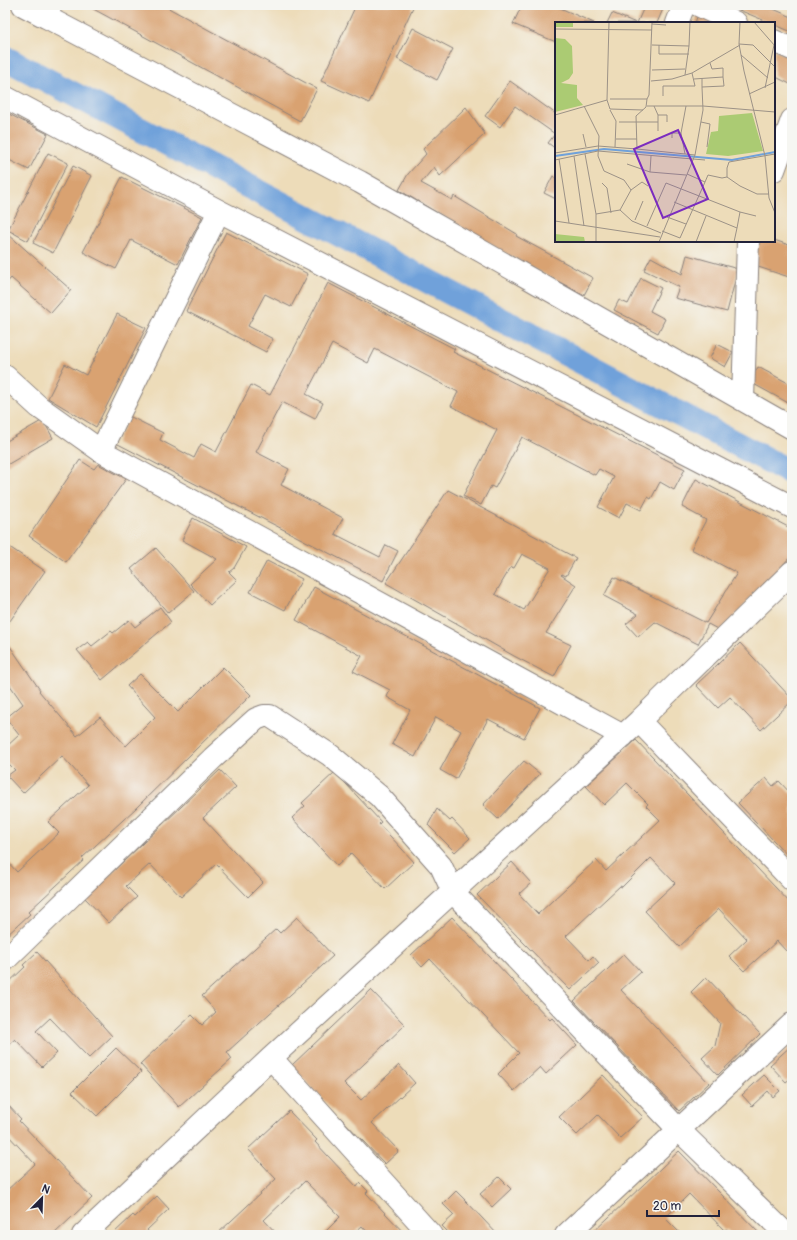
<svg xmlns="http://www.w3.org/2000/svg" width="797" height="1240" font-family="Pangolin,sans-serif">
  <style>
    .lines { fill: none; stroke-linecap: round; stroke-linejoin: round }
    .canal { stroke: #6fa1da; stroke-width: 25 }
    .building { fill: #d9a271; fill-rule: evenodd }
    .street-casing { stroke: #887f7a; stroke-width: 24 }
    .street { stroke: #fff; stroke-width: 22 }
    .inset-river { fill: none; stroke: #6fa1da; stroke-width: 2 }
    .inset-road { fill: none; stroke: #9c9287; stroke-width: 1 }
    .view { fill: #7b2cbf; fill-opacity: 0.15; stroke: #7b2cbf; stroke-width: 2 }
    .inset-edge { fill: none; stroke: #22223b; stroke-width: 2 }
  </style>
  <rect width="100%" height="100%" fill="#f6f6f2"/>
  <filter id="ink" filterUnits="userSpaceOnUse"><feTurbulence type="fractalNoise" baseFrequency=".025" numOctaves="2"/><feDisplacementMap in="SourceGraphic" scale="8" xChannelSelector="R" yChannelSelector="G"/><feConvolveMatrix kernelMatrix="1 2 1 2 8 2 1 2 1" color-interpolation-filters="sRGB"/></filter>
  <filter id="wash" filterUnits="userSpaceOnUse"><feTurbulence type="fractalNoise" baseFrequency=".012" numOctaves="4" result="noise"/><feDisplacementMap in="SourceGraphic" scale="16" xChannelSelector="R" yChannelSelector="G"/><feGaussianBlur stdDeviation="0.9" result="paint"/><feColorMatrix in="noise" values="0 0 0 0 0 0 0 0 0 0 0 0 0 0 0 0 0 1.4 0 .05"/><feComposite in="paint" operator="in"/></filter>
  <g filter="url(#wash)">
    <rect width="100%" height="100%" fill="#eddcb9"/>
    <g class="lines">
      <path class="canal" d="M5,58L792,473"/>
    </g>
    <g id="blocks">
      <path class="building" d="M86,5H163L317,89L300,121Z
        M356,5H414L369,103L321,81Z
        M516,5H559L558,7L594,23H556V42L513,24L521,7Z
        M645,5H655L663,9L657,23H637Z
        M727,5H772L771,8L792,17V32Z
        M612,13L636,23H607Z
        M698,14L718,23H695Z
        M413,28L453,49L437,80L397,59Z
        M774,50L792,58V85L774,76Z
        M510,81L556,114V149L548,143L555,134L515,106L500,127L485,116Z
        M466,107L485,134L440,176L434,167L421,183L452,200L454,196L517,234L516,236L593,278L584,295L506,254L399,190L408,174L426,154L423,149Z
        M5,112L48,134L29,170L5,158Z
        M48,153L68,163L28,241L8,230Z
        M73,166L92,176L53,253L33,243Z
        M553,176L556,178V199L544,193Z
        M122,177L202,217L178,264L131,240L116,269L83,252Z
        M226,232L308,274L291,307L265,294L248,326L273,339L266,352L186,311Z
        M8,234L71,290L51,313L11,278L5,285V237Z
        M774,240L792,246V278L752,265L759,241Z
        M687,255L738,269L727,312L675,298L679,287L644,270L651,257L682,274Z
        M641,278L661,288L650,311L665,319L658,333L614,310L619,300L628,304Z
        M328,283L455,349L453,352L685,469L674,490L660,482L651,499L648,497L641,510L627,503L619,518L598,507L614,477L599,469L595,475L522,437L495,488L491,486L481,505L463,496L497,430L451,406L458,392L375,349L368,363L332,344L306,394L323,403L315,419L282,402L256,452L289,469L281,485L343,518L335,534L380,557L386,545L398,551L383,581L116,443L129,416L163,433L160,440L194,458L201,444L216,452L251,385L270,395Z
        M117,314L146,328L96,427L48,398L65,364L86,375Z
        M717,344L733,352L725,367L710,358Z
        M758,367L792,385V405L750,382Z
        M43,420L53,438L5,466V442Z
        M80,460L94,469L98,464L126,479L66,562L29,536Z
        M696,479L792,529V555L721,631L708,624L698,644L655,622L638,637L626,624L638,614L604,596L614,577L706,623L737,573L691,549L706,520L682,507Z
        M448,490L576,558L566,576L562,574L561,575L576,585L546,633L571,645L554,677L514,656L386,583ZM522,554L550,568L524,610L495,594L511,567L514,568Z
        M193,518L246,547L234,568L229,572L237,580L210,605L190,584L217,559L182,540Z
        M5,544L45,571L5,628Z
        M156,548L194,591L168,613L131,569Z
        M267,561L302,579L285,610L250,592Z
        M314,587L540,708L524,738L488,719L456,779L440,770L461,731L436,717L415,757L392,744L410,710L387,697L390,690L353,671L362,656L296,620Z
        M160,607L171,622L102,680L77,650L88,642L92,646L111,631L113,633L129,620L135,627Z
        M5,639L40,690L39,691L77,736L100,717L126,746L155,717L127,686L140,674L178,712L223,667L251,695L136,808L82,858L84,860L28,912L30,914L5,937V859L17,872L59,833L48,822L88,785L62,756L23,793L7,776L15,770L5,760V748L19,735L6,718L23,704L5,678Z
        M740,643L792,699V701L761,730L730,697L718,708L696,685Z
        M636,740L792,905V953L788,949L786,951L777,941L744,971L729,956L747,939L719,909L679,947L645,911L675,883L651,858L622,887L620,886L566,936L589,960L593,956L599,963L570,990L477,895L512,862L531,883L519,894L538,914L596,860L606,871L660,820L646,806L648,804L627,783L604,805L586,786Z
        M524,761L540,774L498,819L483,805Z
        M220,770L236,787L203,818L263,882L248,897L216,864L181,897L150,864L126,886L137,897L109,923L85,898Z
        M335,772L381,822L379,824L414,862L385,889L351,853L337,866L292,818L305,806L302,803Z
        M766,778L773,786L779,781L792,795V860L738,803Z
        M437,809L450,821L452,819L470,838L455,852L428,825Z
        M297,917L333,956L227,1052L232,1059L179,1107L140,1064L192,1015L202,1025L216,1012L202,996L276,929L280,933Z
        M452,917L550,1020L552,1018L577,1045L546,1074L540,1067L514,1091L498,1074L519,1053L430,959L422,967L411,955Z
        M37,952L112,1036L89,1058L50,1018L36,1031L57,1053L42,1067L15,1039L5,1048V986L25,967L23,965Z
        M624,954L641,972L621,990L709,1083L679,1111L574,1001Z
        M706,977L760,1034L718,1075L702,1058L715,1046L720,1023L691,992Z
        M371,990L405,1025L344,1083L361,1100L399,1065L415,1083L372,1123L399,1151L385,1164L291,1066Z
        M792,1045V1077L786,1082L770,1065Z
        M116,1048L141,1072L97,1116L72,1092Z
        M603,1075L643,1117L620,1138L598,1115L577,1135L559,1117Z
        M764,1075L780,1091L773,1097L768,1091L752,1106L742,1095Z
        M5,1102L21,1119L19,1121L92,1198L53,1235H5V1192L35,1164L6,1133Z
        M289,1111L317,1140L315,1142L357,1187L360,1183L368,1191L366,1193L406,1235H370L362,1226L352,1235H322L340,1217L305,1181L264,1220L278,1235H252L251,1233L249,1235H216L276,1179L248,1149Z
        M679,1151L761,1235H733L726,1229L725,1231L689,1194L665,1218L682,1235H590Z
        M499,1177L511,1189L492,1207L480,1194Z
        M456,1191L467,1202L498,1235H451L442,1226L454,1215L443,1204Z
        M157,1196L169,1209L147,1230L151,1235H112L133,1215L135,1217Z"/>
    </g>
  </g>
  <g filter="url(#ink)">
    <use href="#blocks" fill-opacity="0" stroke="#887f7a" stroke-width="1"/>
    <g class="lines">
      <defs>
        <path id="street" d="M23,5L46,17L51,5
          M698,5L736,23
          M46,17L360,182L792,428
          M677,23L684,5
          M774,41L792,49
          M5,97L219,211L792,507
          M774,170L792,120
          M5,376L39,407L101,451L623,736
          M743,400L748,241
          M101,451L219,211
          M639,721L792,880
          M5,960L213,758L256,719L264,716H270L330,755L379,796L441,866L453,892L679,1130L787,1235
          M271,1058L431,1235
          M83,1235L271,1058L639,721L792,572
          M566,1235L792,1024"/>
      </defs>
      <use href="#street" class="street-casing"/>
      <use href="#street" class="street"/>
    </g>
  </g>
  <g transform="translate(555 22)">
    <rect width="220" height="220" fill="#eddcb9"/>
    <path d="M0,0H18V5H0ZM0,16L10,17L17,24L18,51L14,57L6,61L22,63V76L28,83L0,90ZM197,91L208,129L173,134L151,132L156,110L163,109L164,94ZM0,212L29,215L30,220H0Z" fill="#abcb73"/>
    <path class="inset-river" d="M0,134L49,127L177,138L220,130"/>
    <path class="inset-road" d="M185,0L184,22L189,49L210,134L214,176L220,191M199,0L220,24M97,2L111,3M0,7L97,8M184,22L198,23L220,45M97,23L134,24L130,53M104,23V32H134M134,24L135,0M186,33L213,56M97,48L130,47M147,56V65L169,64L168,55M139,57L168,55V46L157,47L155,41M96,59L117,57L137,51L185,23M210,66L219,23M194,72L220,60M108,74V64H140L137,51M55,77H92L94,73L97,0M52,78L55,87L88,88M29,84L44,114L43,134L49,149L69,158L76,168L65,188M92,84H148L220,90M99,84L103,93V109M55,88L61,99L60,125M0,93L52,78L54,0M103,93H112V100M64,100H103M146,100L155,102L152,125M28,112L31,125M117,116V111H126M61,117H82M82,127L140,133M0,131L43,124L82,127L81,94L91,85L92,77M30,132L41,192M130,132L126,111L131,84M19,134L29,204M4,137L14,201M0,138L43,129L150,138M72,142L95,150L131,153M95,150L96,134M150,160L153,153L167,156L172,155M47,161L52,166L56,191M76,168L87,160L93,164M214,172H202L185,164L172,155V146L174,140L220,132M119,180L182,206L179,220M65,188L77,199L106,211M185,190L201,194M112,195L131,202M80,198L88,179M0,199L105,215M92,204L111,161L185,190L182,206M107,209L125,216L150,160L132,152M41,220V192L65,188M104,220L140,133L148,88L147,65M141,220L151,194"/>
    <path class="view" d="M123,108L153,177L108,196L79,127Z"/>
    <rect width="220" height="220" class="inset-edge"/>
  </g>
  <rect width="797" height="1240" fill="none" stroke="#f6f6f2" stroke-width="20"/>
  <g transform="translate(42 1198) rotate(23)" stroke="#f6f6f2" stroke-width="3" paint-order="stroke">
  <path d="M0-3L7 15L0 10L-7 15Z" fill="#22223b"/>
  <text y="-6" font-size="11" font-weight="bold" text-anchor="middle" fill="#22223b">N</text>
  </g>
  <path d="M647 1210v6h72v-6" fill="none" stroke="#22223b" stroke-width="2"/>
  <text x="653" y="1210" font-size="12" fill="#22223b" stroke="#f6f6f2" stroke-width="3" paint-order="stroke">20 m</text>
</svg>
